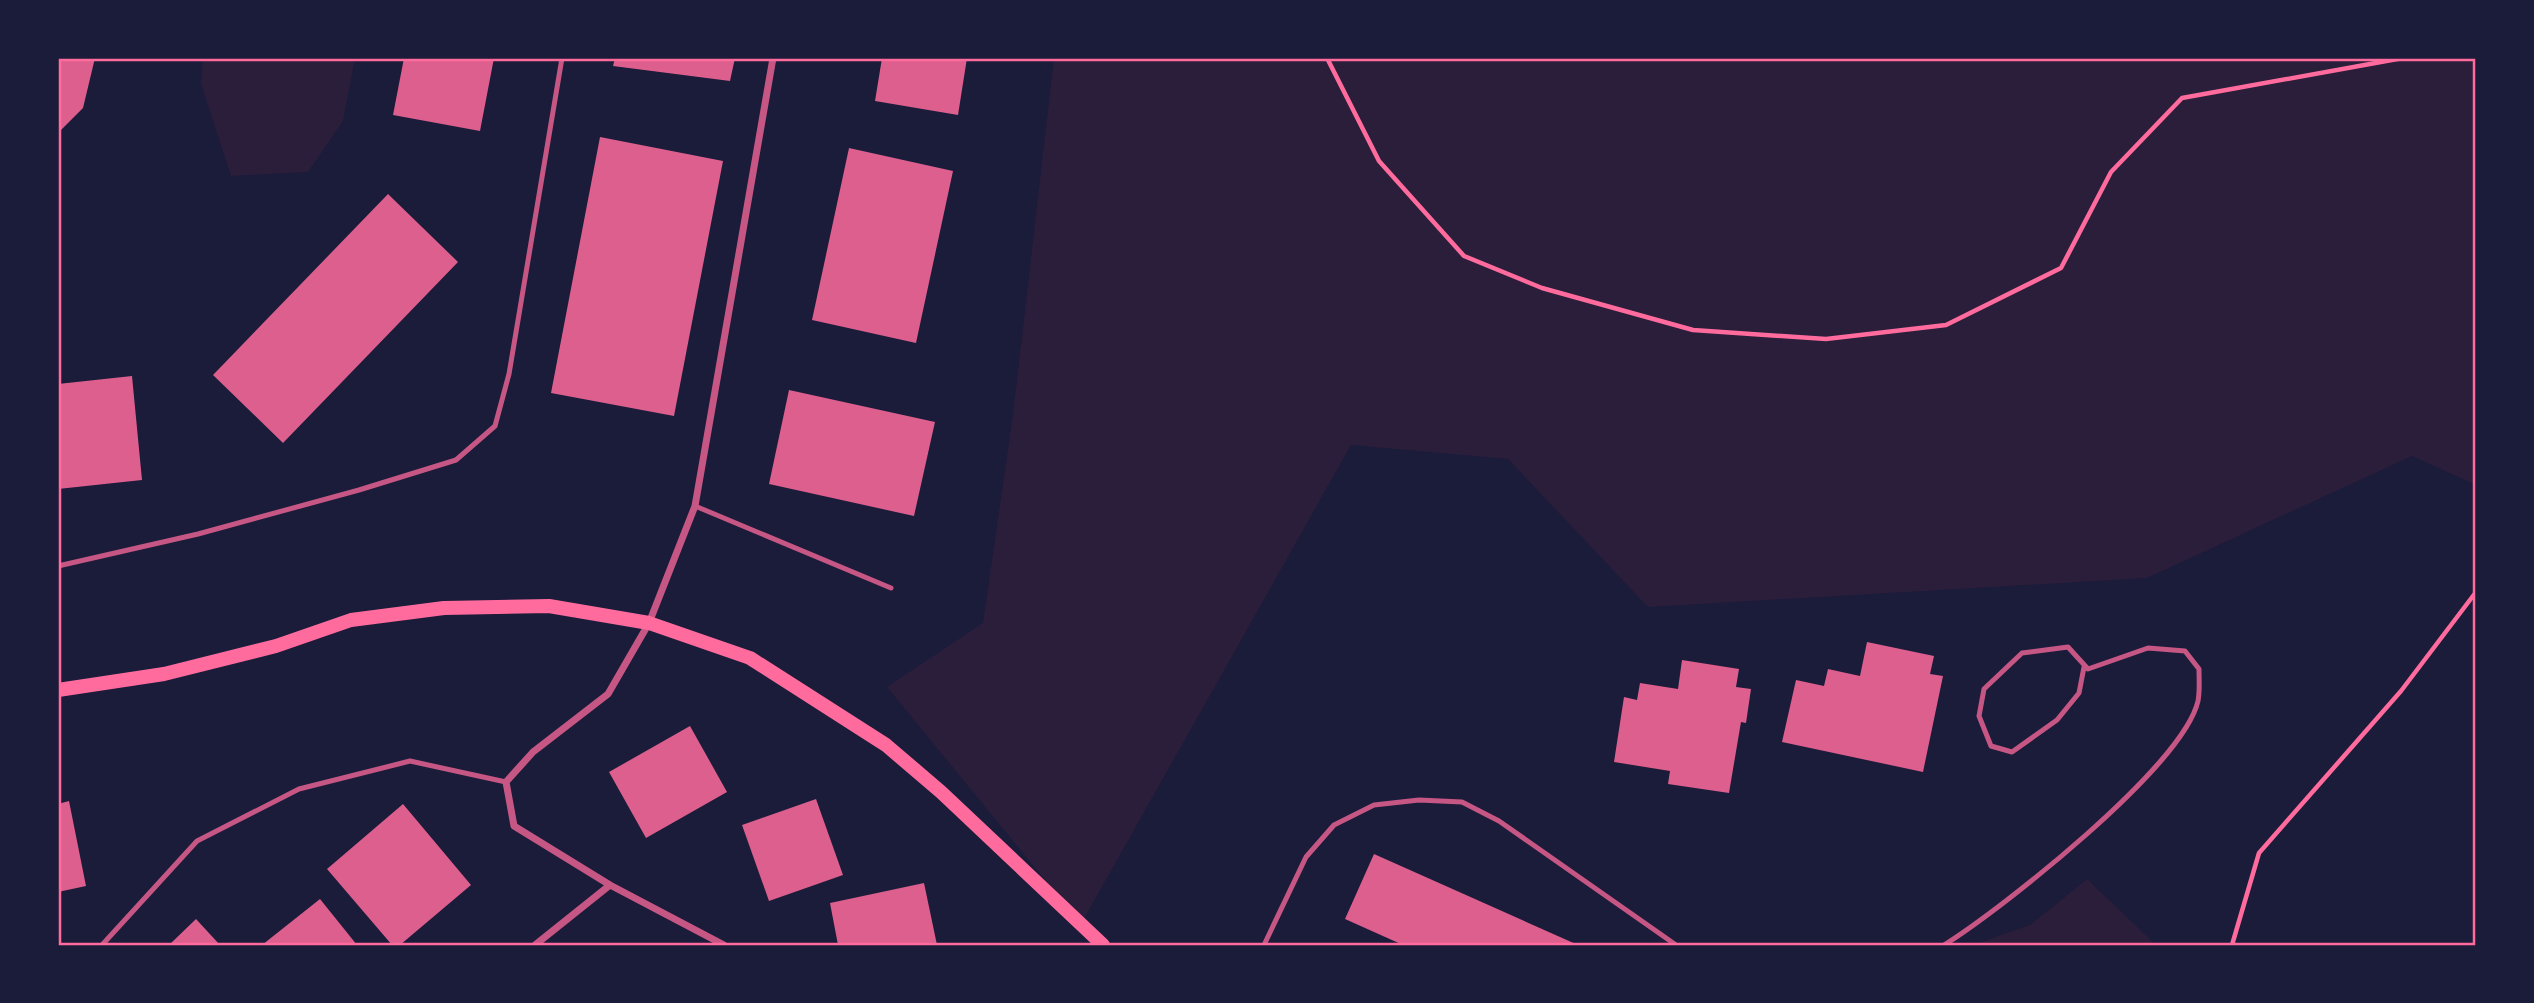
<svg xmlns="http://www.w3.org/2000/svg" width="2534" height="1003" font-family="'Source Sans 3',sans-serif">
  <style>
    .green { fill: #2a1e3b }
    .building { fill: #dd5f8e }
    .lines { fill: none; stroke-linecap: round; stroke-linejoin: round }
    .path { stroke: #ff6b9d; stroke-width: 4.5 }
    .service { stroke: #c65784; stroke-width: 5 }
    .minor { stroke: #c65784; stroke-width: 7 }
    .secondary { stroke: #ff6b9d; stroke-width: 14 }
    .neatline { fill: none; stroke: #ff6b9d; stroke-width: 2.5 }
  </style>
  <rect width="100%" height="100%" fill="#1b1b3a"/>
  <path class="green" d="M203,58H355L343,121L308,172L231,176L201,84Z
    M1054,58H2476V485L2412,456L2147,578L1648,607L1508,459L1351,445L1081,924L887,687L983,623L1013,415Z
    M2087,879L2156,945H1973L2030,925Z"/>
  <path class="building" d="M58,58H95L83,108L58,133Z
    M404,58H494L480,131L393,115Z
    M615,58H735L730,81L613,66Z
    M882,58H967L958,115L875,101Z
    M600,137L723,161L674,416L551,393Z
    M849,148L953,171L916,343L812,320Z
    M388,194L458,262L283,443L213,375Z
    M132,376L142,480L58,489V384Z
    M789,390L935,422L914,516L769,484Z
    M1867,642L1934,656L1930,674L1943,676L1923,772L1782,742L1796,680L1824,686L1828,669L1860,676Z
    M1682,660L1739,669L1736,687L1751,689L1746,723L1741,722L1729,793L1668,784L1670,771L1614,762L1624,697L1637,700L1640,683L1678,689Z
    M690,726L727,792L646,838L609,772Z
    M816,799L843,875L769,901L742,825Z
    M69,801L86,886L58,892V804Z
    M403,804L471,885L400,945H392L327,869Z
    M1374,854L1578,945H1403L1345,919Z
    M924,883L937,945H838L830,903Z
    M320,899L357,945H262Z
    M196,919L220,945H169Z"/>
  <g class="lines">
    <path class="path" d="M1327,58L1379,161L1464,256L1542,288L1693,330L1826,339L1946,325L2061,268L2111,172L2182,98L2403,58
      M2232,945L2259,853L2401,691L2476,592"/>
    <path class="service" d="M695,506L891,588
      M58,566L198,534L359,490L456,460L495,426L509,374L562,58
      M2068,647L2088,669L2084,667L2079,693L2057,720L2012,752L1991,746L1979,716L1984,689L2022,653Z
      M102,945L197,841L299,789L410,761L506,782
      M1264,945L1306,857L1334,825L1374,805L1419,800L1462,802L1499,821L1676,945
      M1944,945C2003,908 2183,766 2198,701C2200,691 2199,679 2199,669L2185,651L2148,648L2088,669"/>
    <path class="minor" d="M535,945L610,885
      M724,945L610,885L514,826L506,782L533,752L608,694L649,623L695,506L773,58"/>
    <path class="secondary" d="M58,690L164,674L276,646L351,620L444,608L549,606L649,623L750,658L886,745L941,792L1103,945"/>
  </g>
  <rect width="2534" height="1003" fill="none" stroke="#1b1b3a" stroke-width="119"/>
  <rect x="60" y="60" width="2414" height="884" class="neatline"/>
</svg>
